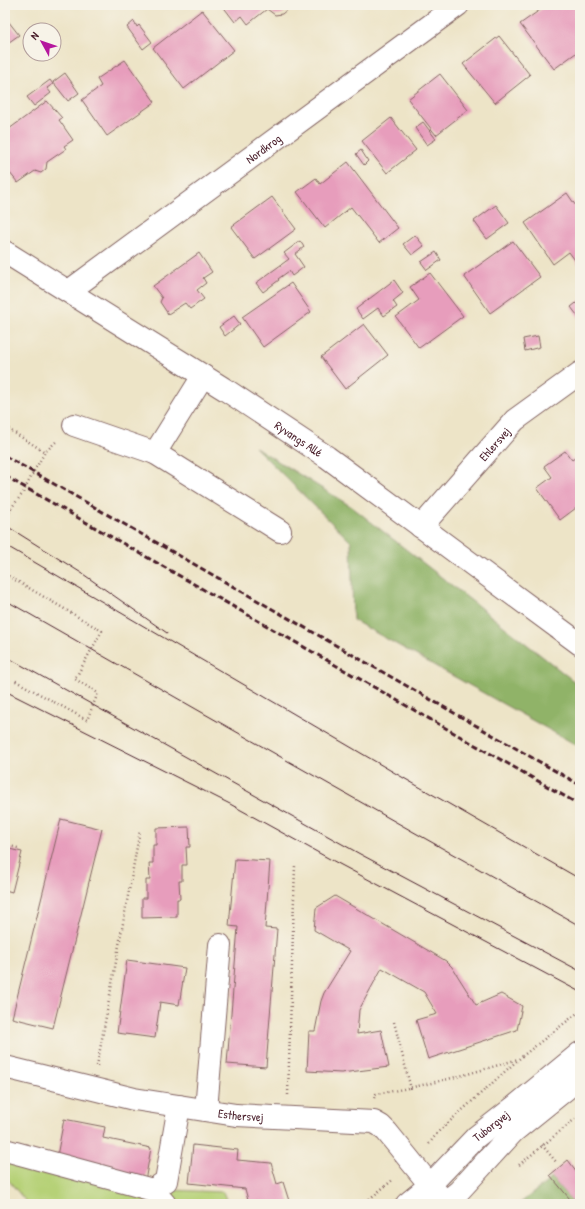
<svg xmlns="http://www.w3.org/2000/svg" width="585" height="1209" font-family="'Patrick Hand',sans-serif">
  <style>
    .green { fill: #b6d177; stroke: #807851 }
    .forest { fill: #90b368; stroke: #6d694a }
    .building { fill: #e79dbc }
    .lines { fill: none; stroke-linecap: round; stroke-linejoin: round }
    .minor-casing { stroke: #836462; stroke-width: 24 }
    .path { stroke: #836462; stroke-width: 2.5; stroke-dasharray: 1 3; stroke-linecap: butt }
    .minor { stroke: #fff; stroke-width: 22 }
    .tram { stroke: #4a1f2b; stroke-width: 1 }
    .rail { stroke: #4a1f2b; stroke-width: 3; stroke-dasharray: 6 3; stroke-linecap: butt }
    .labels { text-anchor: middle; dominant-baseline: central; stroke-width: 3.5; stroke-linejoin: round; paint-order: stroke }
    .street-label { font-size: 12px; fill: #4a1f2b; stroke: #f7f3e8 }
  </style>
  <rect width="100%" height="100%" fill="#f7f3e8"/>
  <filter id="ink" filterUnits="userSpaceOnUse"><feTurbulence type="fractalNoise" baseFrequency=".025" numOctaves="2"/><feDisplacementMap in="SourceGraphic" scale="8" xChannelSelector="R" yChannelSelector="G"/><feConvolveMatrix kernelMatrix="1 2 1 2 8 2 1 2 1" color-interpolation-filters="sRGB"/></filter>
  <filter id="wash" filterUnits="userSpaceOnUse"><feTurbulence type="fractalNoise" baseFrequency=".012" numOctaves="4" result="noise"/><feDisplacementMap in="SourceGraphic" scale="16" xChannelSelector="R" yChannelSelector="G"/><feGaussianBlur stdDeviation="0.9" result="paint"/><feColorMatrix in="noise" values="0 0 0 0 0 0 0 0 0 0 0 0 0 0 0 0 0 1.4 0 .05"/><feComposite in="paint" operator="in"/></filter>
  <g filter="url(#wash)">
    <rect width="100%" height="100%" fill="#ede4c7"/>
    <path class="green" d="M5,1156L140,1191L150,1204H28L5,1176Z
      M168,1190L223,1192L228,1204H179Z"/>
    <path class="forest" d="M255,447L352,507L580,686V747L353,620L351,542Z
      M552,1178L574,1204H519Z"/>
    <g id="blocks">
      <path class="building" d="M222,5H290V7L282,14L275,15L267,9L248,24L242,16L235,22Z
        M547,5H574L580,13V50L554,69L520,24Z
        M202,10L234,50L184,89L153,48Z
        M5,17L19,35L5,45Z
        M134,21L137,27L139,25L152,42L143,49L127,27Z
        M499,36L530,75L495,103L463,64Z
        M125,60L155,102L107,136L82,100L101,86L97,79Z
        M65,73L79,93L68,101L53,82Z
        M440,74L468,110L436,135L408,99Z
        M50,80L53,84L47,88L51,93L34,106L27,97Z
        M47,101L62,118L59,120L73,140L64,146L66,149L47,162L46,169L41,173L35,171L18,183L5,167V132Z
        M391,118L416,150L387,173L362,141Z
        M423,122L436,139L427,145L415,128Z
        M361,150L368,161L364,165L356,154Z
        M348,162L398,228L379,243L351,207L325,228L297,192L316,178L320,184Z
        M567,193L580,212V267L569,252L553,264L525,223Z
        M272,197L296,229L255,259L231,227Z
        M496,205L509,223L487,239L474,221Z
        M415,235L424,246L412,255L403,244Z
        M300,241L304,247L295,254L304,267L292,276L289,271L278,279L279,280L263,292L256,283L289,259L284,253Z
        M513,241L540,277L490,313L464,276Z
        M436,252L441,260L427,270L421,262Z
        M199,253L212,272L203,278L206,283L197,290L204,299L190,309L185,303L168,314L160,302L162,298L153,286Z
        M430,273L463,316L419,348L396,317L419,300L410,287Z
        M394,280L403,293L393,301L397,307L384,316L378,308L363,319L356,309Z
        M291,283L311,312L263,347L242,317Z
        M580,300V319L571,307Z
        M234,316L240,324L225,336L219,327Z
        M364,324L388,355L345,389L321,357Z
        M538,336L540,347L525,351L523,339Z
        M565,451L572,460L579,455L580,456V505L560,520L537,488L552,477L544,466Z
        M61,819L102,829L53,1028L12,1018Z
        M189,827L190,847H186L187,865H182V881H179L180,899H177V917L142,918V898H146V880H150L149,863H153V845H156V828Z
        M5,848L22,852L12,892L5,890Z
        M235,859L270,861L265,928L277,929L266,1067L227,1064L238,927L229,926Z
        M335,896L446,961L452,967L476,1005L501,994L522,1006L517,1030L428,1059L416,1020L437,1014L424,992L382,968L359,1010L357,1034L381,1030L389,1067L341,1073L307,1071L309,1031H315L321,1001L324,993L350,951L314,930L316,908Z
        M127,960L185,968L179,1005L160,1002L155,1038L117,1033Z
        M64,1119L105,1127L103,1138L151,1148L145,1181L101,1172L103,1165L57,1156Z
        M193,1145L238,1150L237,1160L271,1163L277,1184L283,1182L290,1204H249L245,1189L189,1183Z
        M568,1160L580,1176V1204H574L550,1175Z"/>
    </g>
  </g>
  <g filter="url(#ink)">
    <use href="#blocks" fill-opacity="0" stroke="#836462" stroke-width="1"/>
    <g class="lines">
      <defs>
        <g id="minor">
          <path id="s1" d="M5,252L226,390L327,457L580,644"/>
          <path id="s2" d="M69,291L458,5"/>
          <path d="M74,425L155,453L203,376"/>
          <path d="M155,453L280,531"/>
          <path id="s3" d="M421,527L515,420L580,373"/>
          <path id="s4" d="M5,1067L134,1099L236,1115L374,1122L381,1126L387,1132L430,1185L445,1202"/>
          <path d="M206,1110L220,945"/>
          <path d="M5,1150L153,1190L165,1204"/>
          <path d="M153,1190L166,1181L179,1106"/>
          <path id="s5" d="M407,1204L430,1185L476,1137L513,1108L580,1053"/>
          <path d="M443,1204L459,1191L513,1132L580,1078"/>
        </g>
      </defs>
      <use href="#minor" class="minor-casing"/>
      <path class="path" d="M5,427L45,452
        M5,503L12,507
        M5,519L12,507L23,493L33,473L45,452L58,440
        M5,574L102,631L75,679L98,693L87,720L14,680
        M5,845L18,848
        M394,1022L411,1089
        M97,1066L140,830
        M288,1095L295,865
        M374,1098L376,1094C424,1086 471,1074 518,1059
        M429,1144L438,1132L520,1058L580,1011
        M542,1145L557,1163
        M519,1165L580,1115
        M363,1204L394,1179"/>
      <use href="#minor" class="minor"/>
      <path class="tram" d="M5,525L83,574L167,633
        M5,545L395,773L580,879
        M5,600L203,713L580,926
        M5,656L360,854L580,971
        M5,691L230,804L328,858L580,992"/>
      <path class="rail" d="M5,456L580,785
        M5,476L580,805"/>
    </g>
  </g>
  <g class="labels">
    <g class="street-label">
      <text stroke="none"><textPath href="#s2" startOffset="241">Nordkrog</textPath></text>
      <text stroke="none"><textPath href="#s1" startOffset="348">Ryvangs Allé</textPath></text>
      <text stroke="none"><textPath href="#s3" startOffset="111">Ehlersvej</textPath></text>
      <text stroke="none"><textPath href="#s4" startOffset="241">Esthersvej</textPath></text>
      <text stroke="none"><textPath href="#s5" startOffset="115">Tuborgvej</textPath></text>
    </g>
  </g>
  <rect width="585" height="1209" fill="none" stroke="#f7f3e8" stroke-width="20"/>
  <g transform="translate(42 42) rotate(310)"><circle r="19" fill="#f7f3e8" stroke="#b29e9c"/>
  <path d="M0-3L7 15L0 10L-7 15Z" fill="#b5179e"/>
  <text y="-6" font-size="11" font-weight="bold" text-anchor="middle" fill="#4a1f2b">N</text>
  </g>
</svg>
